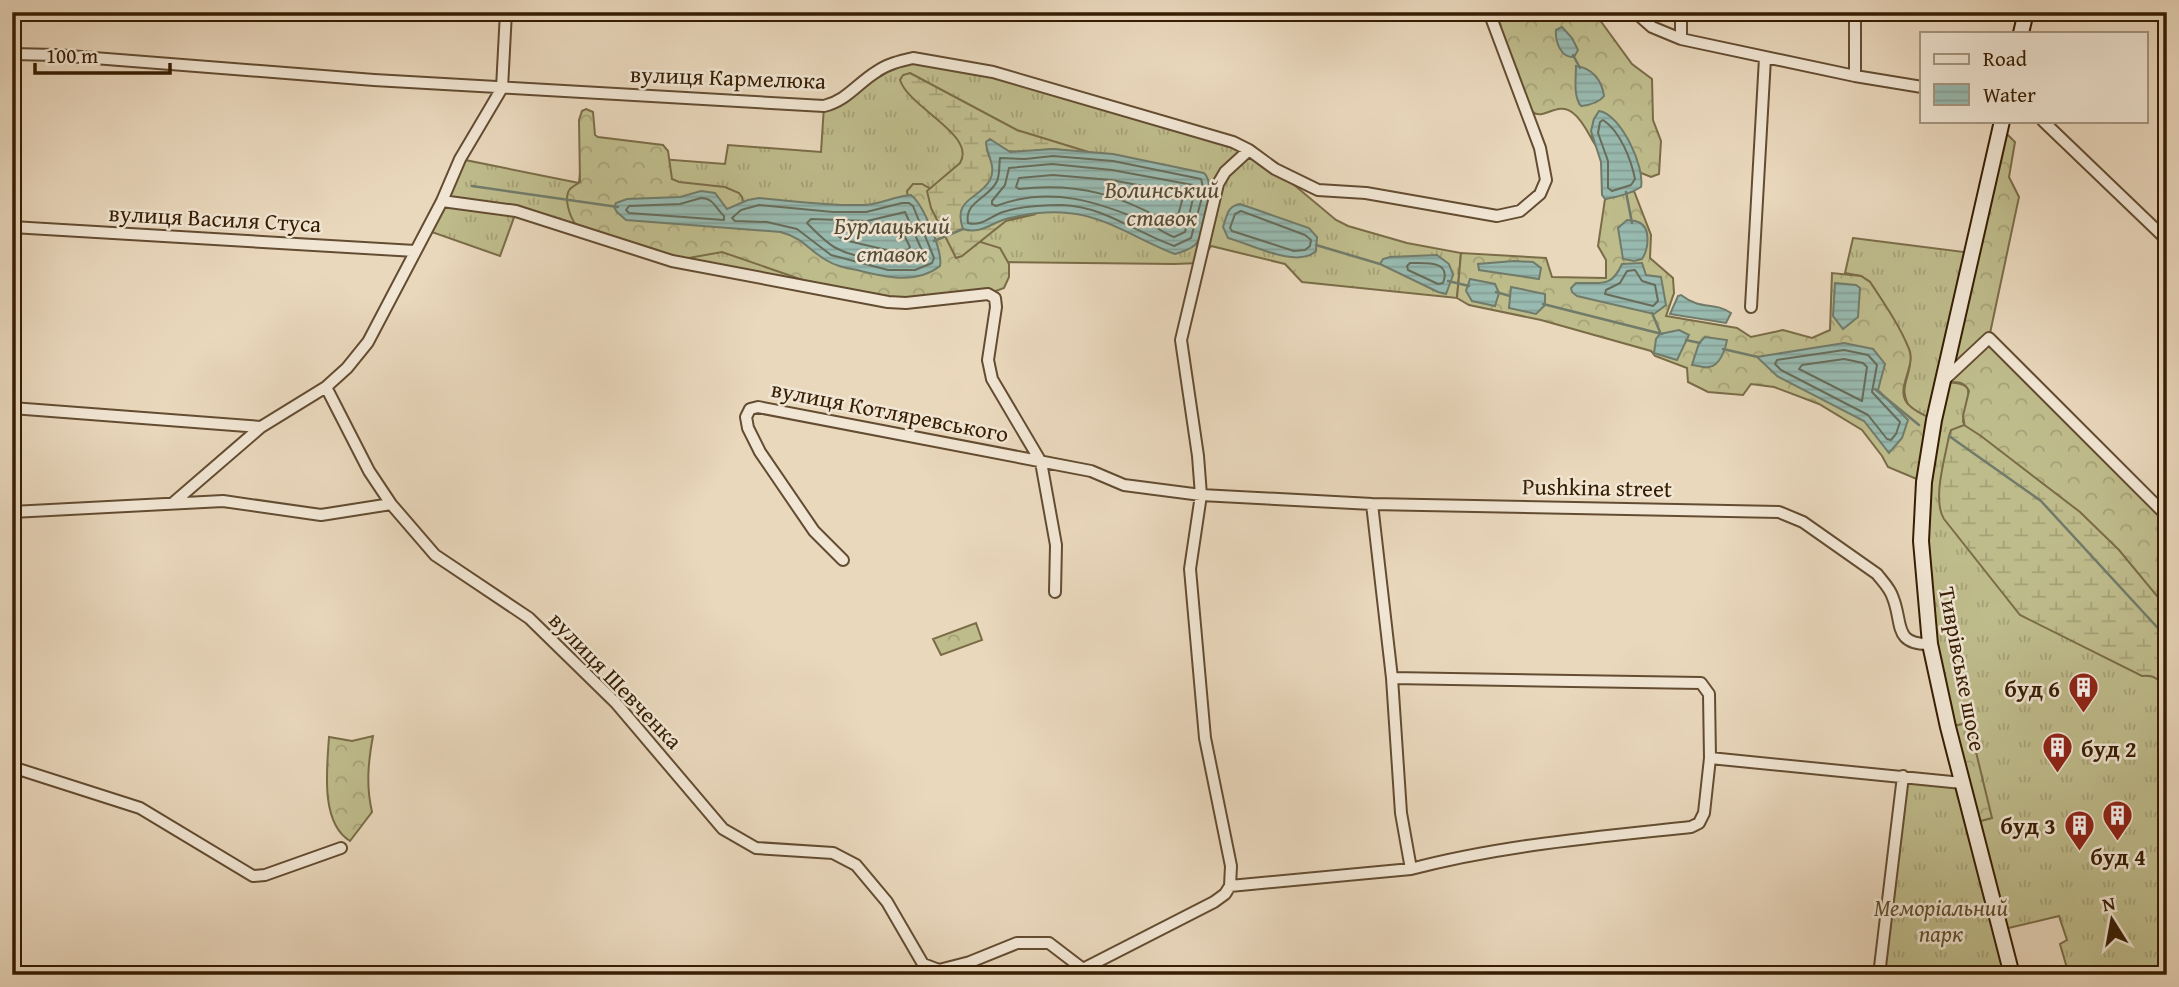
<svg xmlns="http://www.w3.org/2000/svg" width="2179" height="987" font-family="'Gentium Book Plus',serif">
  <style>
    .grass { fill: url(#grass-tufts); stroke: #7a6c47; stroke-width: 2 }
    .forest { fill: url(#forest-crowns); stroke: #7a6c47; stroke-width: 2 }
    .wetland { fill: url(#wetland-marsh); stroke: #7a6c47; stroke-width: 2 }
    .water { fill: url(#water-rules); stroke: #717b6a; stroke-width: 2 }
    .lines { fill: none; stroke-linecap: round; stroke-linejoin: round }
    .shore { stroke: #676c59; stroke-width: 2 }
    .stream { stroke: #717b6a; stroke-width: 2.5 }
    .street-casing { stroke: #634c31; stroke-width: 14 }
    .secondary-casing { stroke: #361d02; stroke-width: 18 }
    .street { stroke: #f1e6d4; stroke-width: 10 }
    .secondary { stroke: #f1e6d4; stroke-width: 14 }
    .labels { text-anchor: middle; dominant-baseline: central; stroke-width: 5; stroke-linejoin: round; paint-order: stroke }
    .street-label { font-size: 23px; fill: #361d02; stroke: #f1e6d4 }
    .poi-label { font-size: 23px; font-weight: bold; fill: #361d02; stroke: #f1e6d4; text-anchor: end }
    .park-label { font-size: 23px; font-style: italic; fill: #5f4d2b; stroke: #f1e6d4 }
    .water-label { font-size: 24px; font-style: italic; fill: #534c36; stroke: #f1e6d4 }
  </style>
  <defs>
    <pattern id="grass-tufts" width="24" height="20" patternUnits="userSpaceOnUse" patternTransform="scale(1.75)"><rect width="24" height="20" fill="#bfbc8c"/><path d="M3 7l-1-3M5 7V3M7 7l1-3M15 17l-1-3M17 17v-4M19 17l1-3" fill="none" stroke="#a5a177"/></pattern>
    <pattern id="forest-crowns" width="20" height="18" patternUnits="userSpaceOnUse" patternTransform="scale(1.75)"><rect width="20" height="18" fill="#bfbc8c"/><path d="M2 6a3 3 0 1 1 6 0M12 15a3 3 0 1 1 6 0" fill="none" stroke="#a5a177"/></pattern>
    <pattern id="wetland-marsh" width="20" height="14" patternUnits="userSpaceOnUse" patternTransform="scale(1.75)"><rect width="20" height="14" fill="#bfbc8c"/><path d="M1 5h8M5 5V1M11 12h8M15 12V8" fill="none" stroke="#a5a177"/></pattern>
    <pattern id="water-rules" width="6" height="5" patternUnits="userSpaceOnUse" patternTransform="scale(1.75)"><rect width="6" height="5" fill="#98bab0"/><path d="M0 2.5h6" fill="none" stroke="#849f96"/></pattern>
  </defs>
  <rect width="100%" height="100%" fill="#ead8bd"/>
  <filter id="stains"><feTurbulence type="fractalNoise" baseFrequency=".00286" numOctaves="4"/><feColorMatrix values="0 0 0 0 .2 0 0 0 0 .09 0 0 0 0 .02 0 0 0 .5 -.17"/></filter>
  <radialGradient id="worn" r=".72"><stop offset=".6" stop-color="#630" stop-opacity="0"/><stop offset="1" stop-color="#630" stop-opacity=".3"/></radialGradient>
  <path class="grass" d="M928,60L1233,142L1275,169L1336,220L1348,226L1407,243L1461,253L1457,298L1302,282L1285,264L1211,246L1200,263L1174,264L997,262L906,303L672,261L516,212L500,256L426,230L460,159L579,183L582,153L725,164L728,145L821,152L824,106L888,65Z
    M1853,238L1972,253L1943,382C1982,383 1965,394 1963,422L2167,670V975H2106L2103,969L2089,975H2069L2060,944L2067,940L2059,916L2000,930L2012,975H1879L1903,776L1962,783L1973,823L1991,818L1968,723L1948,727L1930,644L1924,482L1909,406C1897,386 1913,375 1910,354C1908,340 1879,296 1870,282L1861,276L1845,273Z"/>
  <path class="forest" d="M1489,12H1594L1632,64L1652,79L1653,120L1661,141L1659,174L1651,177L1641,173L1610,121L1594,119L1592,135L1598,149C1590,138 1584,121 1573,113C1558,100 1543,121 1533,112C1514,95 1499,38 1489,12Z
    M586,109L593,112L595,135L598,137L663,145L668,151L672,179L679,182L725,187L739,193L742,197L743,203L781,232L795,236L824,251L908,199L907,191L913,184H922L929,188L943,216L961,236L1000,248L1009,264V277L1004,288L988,294L906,303L823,287L722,252L672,261L576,225C570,217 563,198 570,189C571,188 578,183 580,182L579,120L582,111Z
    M2000,127L2015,142L2009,177L2019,197L1989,338L2167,518V670L1965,428L1963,416L1969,391C1964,380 1954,382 1942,382Z
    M1634,191L1651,235L1650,258L1673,278L1674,293L1666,316L1737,328L1751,337L1783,330L1812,338L1830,330L1832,273L1861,276L1870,282C1884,303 1900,326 1909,349C1917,368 1892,391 1910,406C1916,412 1926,416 1934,420L1924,482L1888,467L1882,456L1862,430L1819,404L1774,387L1751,384L1743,395L1708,392L1688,382L1687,368L1655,356L1651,351L1541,320L1469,305L1457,298L1461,253L1546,258L1552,277L1606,278V260L1598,246L1605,199Z
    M976,623L982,640L941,655L933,639Z
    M1969,723L1992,818L1973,823L1948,727Z
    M373,736C368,763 366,786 372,812L350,841C320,823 327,768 329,737L352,741Z"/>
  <path class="wetland" d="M910,73L1017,130L1095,154L1053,149L1025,152L987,150L995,171L989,221L1036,214L1006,221L962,256L956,258L931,208L927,191L960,163C977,135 909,108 900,80L903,75Z
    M1964,425L1981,436L2080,512L2119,550L2167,608V692C2160,681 2156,674 2142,676L2020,615L1944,519C1932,500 1945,458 1949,436L1951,430Z"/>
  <path class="water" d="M1562,27L1572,38L1578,50L1574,57C1561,58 1555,42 1556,30Z
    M1576,66C1592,68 1602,80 1604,96C1599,103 1590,105 1581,106C1573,96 1576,79 1576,66Z
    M1599,111C1621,114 1645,167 1641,187C1630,194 1618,197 1605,199L1602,195L1601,162L1591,131L1594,119Z
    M990,139L1010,152L1053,149L1113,154L1204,173C1216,183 1206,234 1195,245C1189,250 1182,252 1175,254C1140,241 1106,216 1068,213C1049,211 1027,214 1009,218C992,222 981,235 963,229C952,198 979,200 990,180C997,166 986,154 986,142Z
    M701,191L715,193L727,209L748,200L759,198C793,201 828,206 863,205C880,205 894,196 911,195C923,204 943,251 940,266C916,285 884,277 857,270C846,268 835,266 826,260C807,249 805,239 781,232L626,220L617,212L614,207L616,203L627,199L680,197Z
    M1240,204L1309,228L1317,237L1316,251C1297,269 1251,244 1228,238L1223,227C1227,216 1227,206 1240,204Z
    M1627,220C1631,221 1635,220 1638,222C1652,227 1648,250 1642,259L1634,261L1623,259L1618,228Z
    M1437,255L1449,264L1453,275L1446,294L1438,292L1380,264L1383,259L1390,257Z
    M1514,261L1533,262L1541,268L1539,279L1479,270L1478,264Z
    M1642,263L1646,275L1661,277L1666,305L1654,314L1577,296L1572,292L1571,288L1576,283C1600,282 1611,289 1622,264Z
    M1470,279L1495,284L1499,293L1495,306L1472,301L1466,291Z
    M1835,283L1856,285L1860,288L1858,317L1843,329L1833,316Z
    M1511,287L1545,294V305L1536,314L1509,308Z
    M1681,295C1702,311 1713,301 1731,313L1726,323L1670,314L1678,296Z
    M1679,330L1689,335L1677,360L1654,353L1656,339L1660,334Z
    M1705,337L1727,340C1726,348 1720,366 1709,367C1704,368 1696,365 1692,365L1699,343Z
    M1844,343L1873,349L1885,364L1878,390L1908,420L1902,438L1889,453L1864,421L1777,376L1757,357Z"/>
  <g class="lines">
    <path class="shore" d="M1603,120C1620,131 1631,159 1635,179L1631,185L1612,191L1608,188V161L1598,133L1600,122Z
      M1053,156L1113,161L1201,179L1204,190L1191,238L1174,246C1137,233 1103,206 1062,205C1043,205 1021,206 1003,212C991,216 981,227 968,223C964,201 990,198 997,181C1000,174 999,164 1000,158L1025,159Z
      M1052,164L1112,170L1193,185L1195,190L1185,232L1174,237C1165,234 1158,228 1150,224C1100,202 1050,185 996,206L992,204V201L1005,185L1009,168Z
      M1053,175L1111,180L1181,193L1183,197L1176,223L1172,225C1121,195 1078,182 1019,189L1016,187L1019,178Z
      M701,198C714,198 715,208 724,216V220L629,213L626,210L629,206L680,204Z
      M902,203H909L913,206L934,258L932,263L915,270H888L831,255L797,229L767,222L735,221L732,218L741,210L759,205L833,212H866Z
      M1241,211L1305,235L1311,240L1310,246L1305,250L1294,251L1232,231L1230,228L1235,214Z
      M905,212L924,255L922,258C901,265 856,259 836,248C826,243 815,231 807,223L811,219L867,221Z
      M899,225L910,247L907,251H891L844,240L838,236L841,232L869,231Z
      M1410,263C1425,263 1452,260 1443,283L1438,284L1408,270L1407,266Z
      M1635,270L1642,281L1655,285L1658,301L1653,306L1605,294L1606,290L1620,283L1627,271Z
      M1844,350L1868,355L1877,365L1872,392L1900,422L1896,434L1891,440L1887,439L1868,415L1781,370L1775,364L1777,360Z
      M1844,359L1863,363L1867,367L1862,401L1799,369L1802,365Z"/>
    <path class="stream" d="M1573,55L1580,68
      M472,186L618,207
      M1626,192L1632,223
      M934,241L963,229
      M1316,245L1380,264
      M1448,281L1469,286
      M1496,292L1510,296
      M1543,304L1662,334
      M1652,313L1660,332
      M1686,340L1700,343
      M1723,349L1758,357
      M1875,389L1919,425
      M1949,436L2041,501L2167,638"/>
    <defs>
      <path id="street" d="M1635,12L1652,27L1681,39L1855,76L1922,87
        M1681,12V39
        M1855,12V76
        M12,54L56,55L374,80L824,106C846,101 858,83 876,72C887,64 900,61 913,58L993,72L1233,142L1249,150L1275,169L1318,190L1366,193L1497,216L1520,211L1540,194L1546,180L1540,148L1489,12
        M2043,121L2167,240
        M442,201L516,211L672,261L888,302L906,303L988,294L995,298L996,307L988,360L992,379L1041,462L1056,545L1055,592
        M12,227L415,251
        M1751,307L1765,58
        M1942,382L1989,338L2167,516
        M326,387L369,471L391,504
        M12,408L261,427
        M173,503L261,427L326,387L347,368L368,342L442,201L460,159L502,88L506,12
        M1372,504L1392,678L1401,813L1411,869
        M12,512L223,501L321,515L391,504L435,555L529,618L616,703L723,829L756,848L833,853L856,865L887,902L923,964L939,970L970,962L1017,943H1049L1083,969L1087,975
        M843,560L814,531L760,452L748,428L746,417L750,409L758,407L1091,471L1124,485L1201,495L1372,504L1779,512L1803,522L1877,574C1883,582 1890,588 1893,598C1903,623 1893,645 1930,644
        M1710,758L1962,783
        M12,767L140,808L253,876L265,875L341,848
        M1230,886L1231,866L1205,738L1190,569L1201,495L1198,456L1181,340L1218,184L1225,172L1249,150
        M1083,969L1214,902L1225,894L1230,886L1411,869C1502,845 1598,837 1691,827L1699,823L1704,813L1710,758L1709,694L1701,683L1392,678
        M12,974V975
        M1879,975L1903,776"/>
      <path id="secondary" d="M2021,33L2026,12
        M2002,121L1934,420L1924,482L1921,541L1930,644L1948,727L2012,975"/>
    </defs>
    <use href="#street" class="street-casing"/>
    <use href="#secondary" class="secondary-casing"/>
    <use href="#street" class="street"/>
    <use href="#secondary" class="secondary"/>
  </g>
  <defs>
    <symbol id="building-pin" viewBox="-11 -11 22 30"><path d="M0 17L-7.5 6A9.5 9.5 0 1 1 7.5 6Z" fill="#8f2418" stroke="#f1e6d4"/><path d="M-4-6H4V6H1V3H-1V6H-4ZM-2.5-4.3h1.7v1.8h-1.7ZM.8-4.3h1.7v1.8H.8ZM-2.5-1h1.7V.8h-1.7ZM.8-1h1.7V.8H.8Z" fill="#fff"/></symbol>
  </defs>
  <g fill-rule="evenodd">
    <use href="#building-pin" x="2066" y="670" width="35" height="47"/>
    <use href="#building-pin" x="2040" y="730" width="35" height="47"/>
    <use href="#building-pin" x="2100" y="798" width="35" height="47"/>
    <use href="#building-pin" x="2062" y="808" width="35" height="47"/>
  </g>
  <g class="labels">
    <g class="street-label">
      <text transform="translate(728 77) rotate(2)">вулиця Кармелюка</text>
      <text transform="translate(215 218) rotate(3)">вулиця Василя Стуса</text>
      <text transform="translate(890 411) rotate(11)">вулиця Котляревського</text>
      <text transform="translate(1597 487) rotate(1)">Pushkina street</text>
      <text transform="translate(1963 669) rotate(79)">Тиврівське шосе</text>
      <text transform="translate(616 680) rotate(46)">вулиця Шевченка</text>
    </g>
    <g class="poi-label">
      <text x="2060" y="688">буд 6</text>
      <text x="2081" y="748" text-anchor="start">буд 2</text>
      <text x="2056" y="825">буд 3</text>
      <text x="2118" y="856" text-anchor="middle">буд 4</text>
    </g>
    <g class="park-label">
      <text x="1941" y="907">Меморіальний<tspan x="1941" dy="26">парк</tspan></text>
    </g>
    <g class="water-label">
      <text x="1162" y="189">Волинський<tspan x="1162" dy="28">ставок</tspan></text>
      <text x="892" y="225">Бурлацький<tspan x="892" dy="28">ставок</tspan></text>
    </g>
  </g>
  <rect width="2179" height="987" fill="none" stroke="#ead8bd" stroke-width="42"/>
  <rect x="14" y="14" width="2151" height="959" fill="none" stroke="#361d02" stroke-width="3.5"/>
  <rect x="21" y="21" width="2137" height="945" fill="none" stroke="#361d02" stroke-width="2"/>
  <rect x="1920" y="32" width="228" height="91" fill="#f1e6d4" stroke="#a69680" stroke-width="2"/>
  <rect x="1934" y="54" width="35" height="10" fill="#f1e6d4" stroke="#a69680" stroke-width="2"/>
  <text x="1983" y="66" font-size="21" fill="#361d02">Road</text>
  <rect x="1934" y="84" width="35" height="21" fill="url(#water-rules)" stroke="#a69680" stroke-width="2"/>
  <text x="1983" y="102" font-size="21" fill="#361d02">Water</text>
  <g transform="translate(2112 920) rotate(349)" stroke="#f1e6d4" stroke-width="5" paint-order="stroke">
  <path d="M0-5L12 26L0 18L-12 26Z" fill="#361d02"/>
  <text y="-10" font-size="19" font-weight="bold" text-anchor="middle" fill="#361d02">N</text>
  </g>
  <path d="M35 63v10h135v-10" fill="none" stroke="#361d02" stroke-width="3.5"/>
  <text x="46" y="63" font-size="21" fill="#361d02" stroke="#f1e6d4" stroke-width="5" paint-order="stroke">100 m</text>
  <rect width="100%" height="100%" filter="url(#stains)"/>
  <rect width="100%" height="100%" fill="url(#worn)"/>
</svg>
